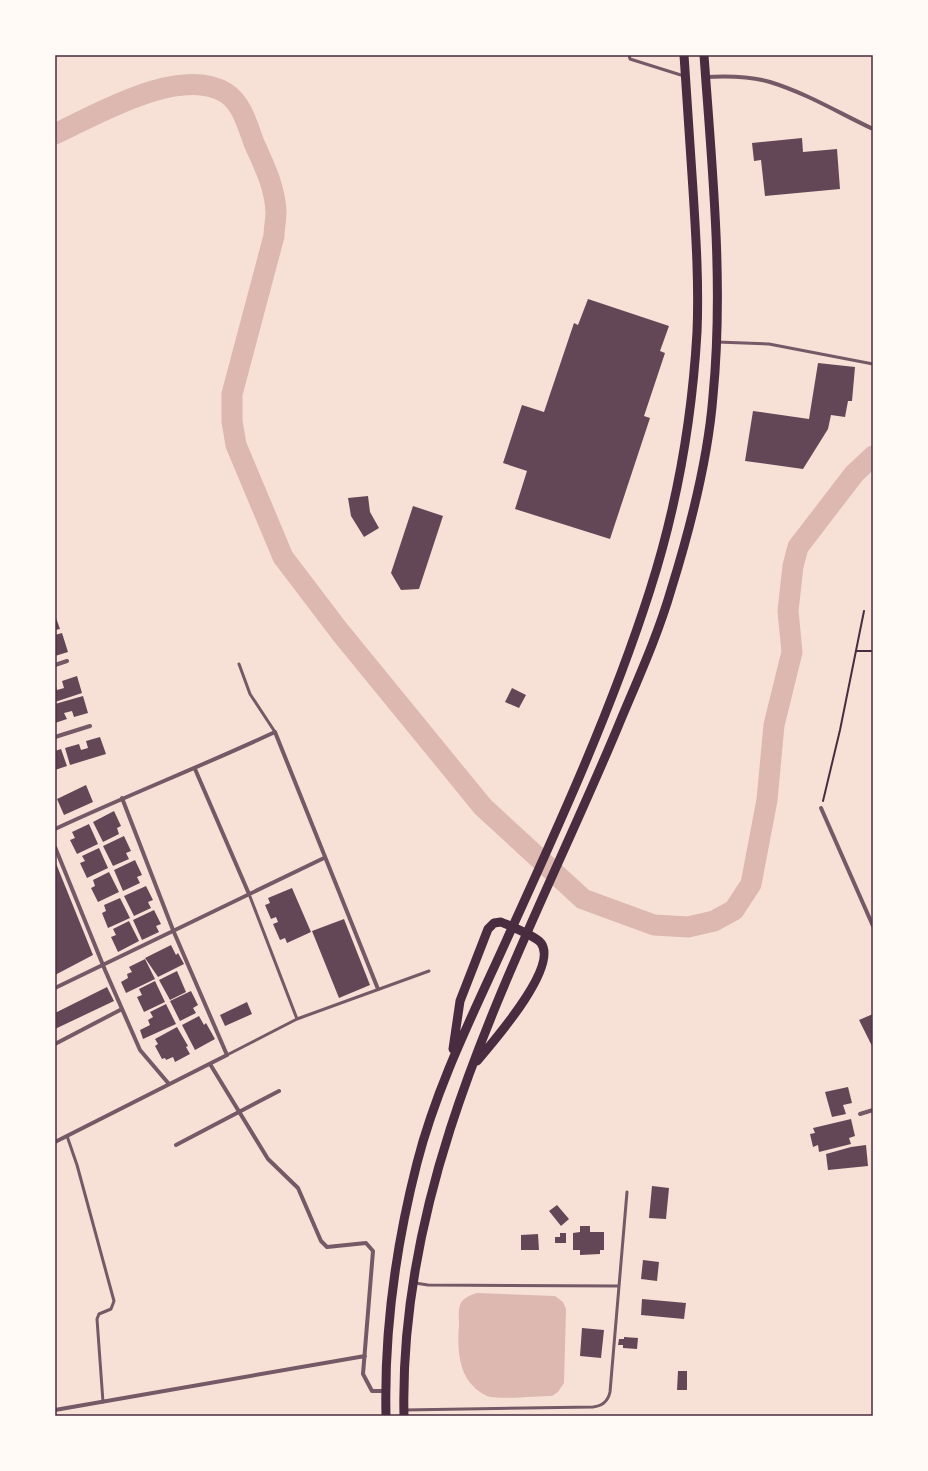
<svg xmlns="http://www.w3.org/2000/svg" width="928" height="1471" font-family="'Exo 2',sans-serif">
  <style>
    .water { fill: #dcb8b0 }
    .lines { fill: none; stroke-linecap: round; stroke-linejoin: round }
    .river { stroke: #dcb8b0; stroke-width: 21 }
    .building { fill: #644757 }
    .path { stroke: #4a2c40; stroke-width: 2 }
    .service { stroke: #755966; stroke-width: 3 }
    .minor { stroke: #755966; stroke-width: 4 }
    .primary { stroke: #4a2c40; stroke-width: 9 }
    .neatline { fill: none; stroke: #4a2c40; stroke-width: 1.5 }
  </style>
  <rect width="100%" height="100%" fill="#f7e1d7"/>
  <path class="water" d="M477,1293L555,1296L563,1302L566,1309L564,1383L558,1392L552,1396C539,1396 496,1400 487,1396C458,1382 457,1352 459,1324C459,1318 458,1311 460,1305C462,1298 471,1295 477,1293Z"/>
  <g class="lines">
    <path class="river" d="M55,134C98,114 180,65 226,93C242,103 248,127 254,143C264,165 275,187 276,212C276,220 274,228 274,236L232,394V421L236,445L283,557L340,632L483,807L583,899L654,925L688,927L714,921L734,910L751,884L767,800L774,725L792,652L788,611L793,566L798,547L854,474L873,456"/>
  </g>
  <path class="building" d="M802,138L803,152L837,149L840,189L765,196L761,160L754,161L752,143Z
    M588,299L669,326L660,351L665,353L644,416L650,418L610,539L515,509L527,471L503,463L522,405L544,412L574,323L578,325Z
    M818,363L855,367L852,401H848L845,417L831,415L828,429L803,469L745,461L753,411L809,419Z
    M368,496L370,512L379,528L364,537L351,516L348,498Z
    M413,506L443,516L419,589L401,590L391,573Z
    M55,615L60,629L55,630Z
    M62,633L68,652L55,656V635Z
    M77,676L82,693L55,702V683L57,690L64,688L62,681Z
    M512,688L526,695L519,708L505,702Z
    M83,696L88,713L74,717L72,711L64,713L67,719L55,723V704Z
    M100,737L106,754L70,765L65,748L79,744L81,750L88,748L86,741Z
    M61,749L67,766L55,770V751Z
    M86,785L93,802L64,815L57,799Z
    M114,811L121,826L117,828L119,834L103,842L93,822Z
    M89,824L98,844L77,854L70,840L75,838L72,832Z
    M124,836L131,851L126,853L129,859L113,866L103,846Z
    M99,848L108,868L87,878L80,863L85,861L82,856Z
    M135,860L142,875L137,877L140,883L123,891L114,870Z
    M55,861L93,955L55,975Z
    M109,872L119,892L98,902L91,888L95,886L93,880Z
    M146,886L153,900L148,902L151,908L134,916L124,896Z
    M292,888L311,932L287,943L285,938L280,940L273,924L278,922L276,917L271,919L265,905L270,903L268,898Z
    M120,898L130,918L108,928L102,913L106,911L104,905Z
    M154,910L161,924L156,926L159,932L142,940L133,920Z
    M344,919L370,985L339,998L312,931Z
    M129,921L139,941L118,952L111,937L116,935L113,929Z
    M171,945L176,955L178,953L184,964L158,977L145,958Z
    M145,959L155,979L126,993L121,982L128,978L127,974L132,972L129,967Z
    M177,971L186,992L170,1000L159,980Z
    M155,981L165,1002L144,1012L137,997L142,995L139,989Z
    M107,987L114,1001L55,1029V1013Z
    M191,991L198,1005L193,1008L196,1013L180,1021L170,1001Z
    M247,1002L252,1014L225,1026L220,1015Z
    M166,1004L176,1024L143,1039L140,1030L150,1025L148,1020L153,1017L150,1012Z
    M873,1014V1046H872L859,1020Z
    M199,1016L204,1025L206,1023L215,1039L195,1050L182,1025Z
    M177,1027L188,1046L186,1047L190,1054L175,1062L173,1057L166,1060L165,1058L162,1059L155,1046L158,1044L155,1039Z
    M848,1087L852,1103L843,1105L846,1114L832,1117L825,1092Z
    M851,1119L855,1136L849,1138L851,1144L819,1152L818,1145L813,1147L810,1134L815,1133L813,1128Z
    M866,1145L868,1166L828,1170L826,1154L851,1147Z
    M652,1186L669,1188L666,1219L649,1218Z
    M557,1205L569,1219L561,1226L549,1211Z
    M580,1226H590V1232H604V1250H600V1254L580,1255V1250H573V1233L580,1232Z
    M560,1233H566V1243H555V1237H560Z
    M538,1234L539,1250H521V1235Z
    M643,1260L659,1262L657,1281L641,1279Z
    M642,1299L686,1303L684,1319L641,1315Z
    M582,1328L604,1330L601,1358L580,1356Z
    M624,1337L638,1338L637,1349L623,1348V1345H618L619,1339H624Z
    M678,1371H687V1390H677Z"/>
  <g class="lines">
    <path class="path" d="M857,651H873
      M823,801L840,730L864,611"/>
    <path class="service" d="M629,55L630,59L684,76
      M717,342L769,344L873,364
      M239,664L250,694L275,732
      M249,894L297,1019
      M227,1055L297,1019L429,971
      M67,1136L77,1165L114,1301L111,1309L99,1314L97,1319L103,1402
      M415,1283L428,1285L619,1286
      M405,1410L593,1407C603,1406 608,1401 610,1392L627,1192"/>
    <path class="minor" d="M706,77C726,76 750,76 770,82C806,93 839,113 873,129
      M55,665L67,661
      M55,737L90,726
      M195,769L249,894
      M821,808L873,926
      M55,829C128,795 202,766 275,732L378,989
      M55,847L105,970L140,1050L169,1084
      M55,988L324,858
      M55,1044L122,1009
      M210,1064L268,1159L298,1188L321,1241L327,1247L366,1243L373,1251L363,1374L372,1391H385
      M860,1114L873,1110
      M55,1142L227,1055L173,930L122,798
      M176,1145L279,1091
      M55,1410L365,1356"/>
    <path class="primary" d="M453,1049L460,1001L488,929L494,923L501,922C510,926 536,936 541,943C559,967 493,1042 477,1061
      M386,1416C384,1331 396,1245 417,1163C437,1085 474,1012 507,939C559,825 612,709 650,590C677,506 692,420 697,332C699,285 696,237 693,190C690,145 687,100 684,55
      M404,1416C398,1168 524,951 617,729C636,683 657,638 671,590C690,529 708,460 713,396C724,282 712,168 704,55"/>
  </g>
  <rect width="928" height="1471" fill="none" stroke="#fffaf5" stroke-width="112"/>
  <rect x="56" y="56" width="816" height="1359" class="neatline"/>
</svg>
